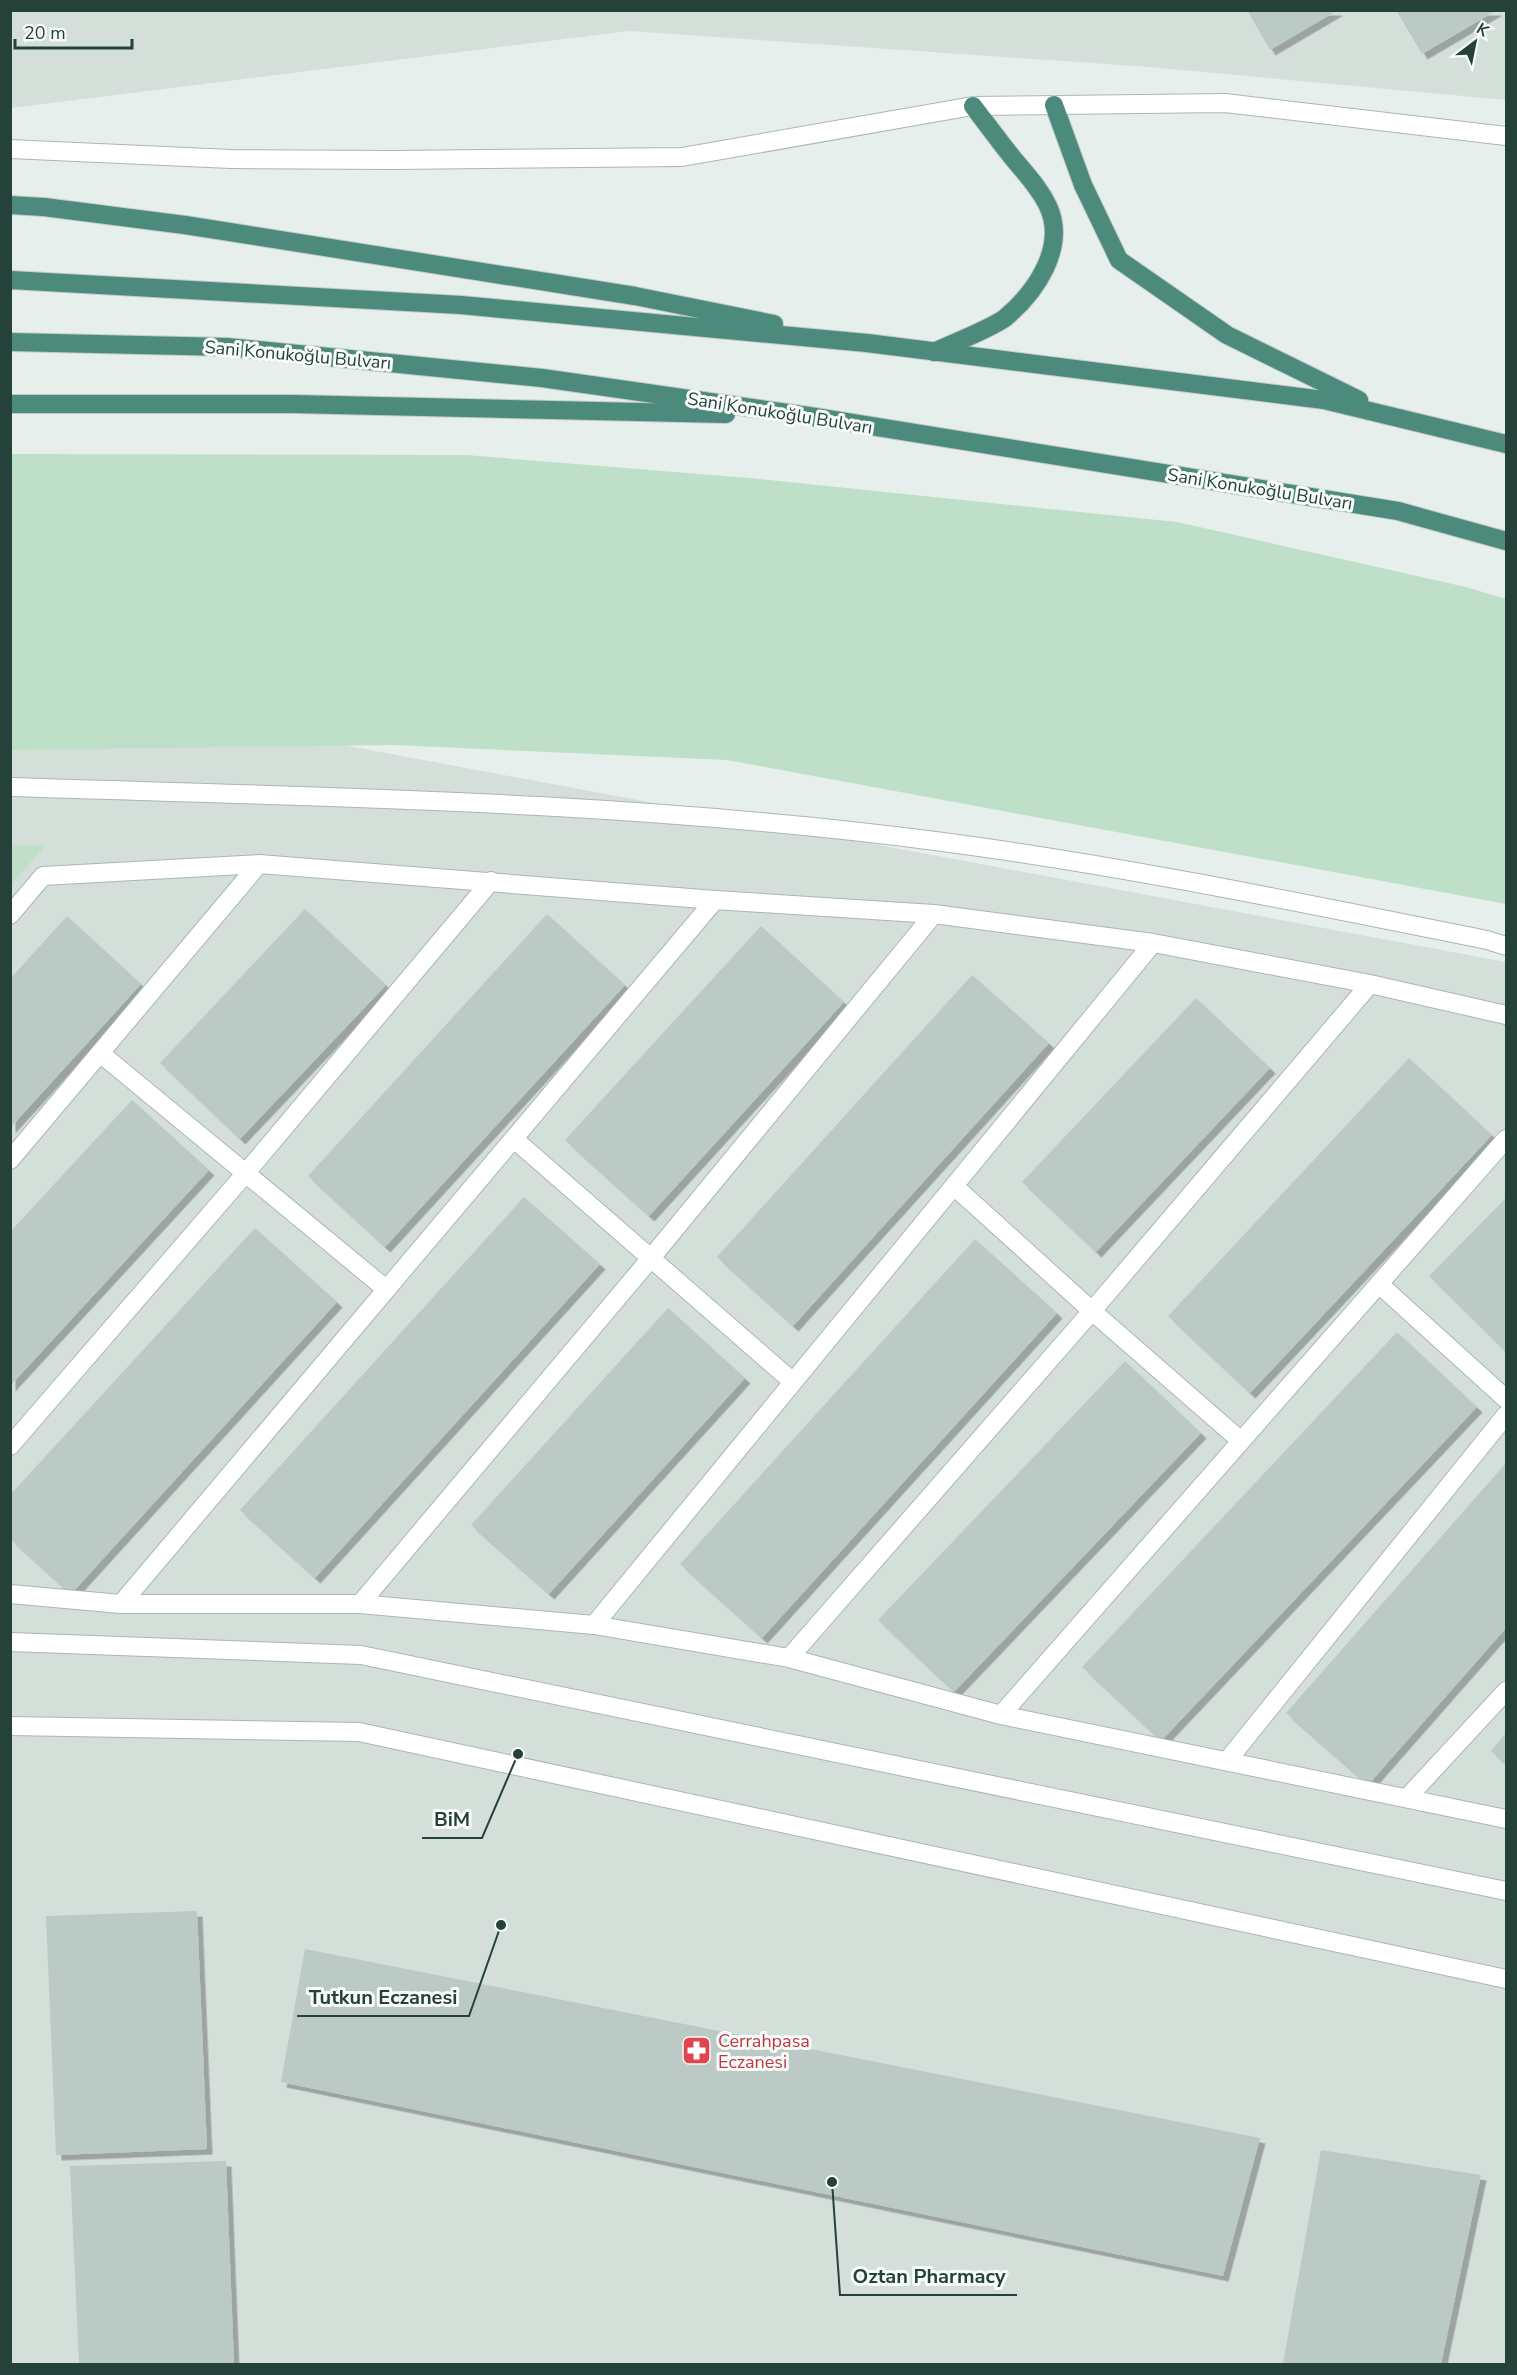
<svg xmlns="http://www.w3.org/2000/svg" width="1517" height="2375" font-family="'Nunito Sans',sans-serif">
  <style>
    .built { fill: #d4dfda }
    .green { fill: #bfe0c8 }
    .building { fill: #bbcac4; filter: url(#shadow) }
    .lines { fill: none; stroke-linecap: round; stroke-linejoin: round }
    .service-casing { stroke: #a8b8b2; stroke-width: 20 }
    .minor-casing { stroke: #a8b8b2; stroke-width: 20 }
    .tertiary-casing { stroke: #a8b8b2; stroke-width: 20 }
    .trunk-casing { stroke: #c2cac8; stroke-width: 20 }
    .service { stroke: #fff; stroke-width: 18 }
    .minor { stroke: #fff; stroke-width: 18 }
    .tertiary { stroke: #fff; stroke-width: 18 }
    .trunk { stroke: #4c8a7c; stroke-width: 18 }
    .labels { text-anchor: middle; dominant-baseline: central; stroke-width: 6; stroke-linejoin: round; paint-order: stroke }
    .street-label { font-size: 18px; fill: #24423a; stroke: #f7fbf9 }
    .health-label { font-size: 18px; fill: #be3a42; stroke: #f7fbf9; text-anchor: start }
    .leader { fill: none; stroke: #24423a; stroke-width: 2 }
    .callout-dot { fill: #24423a; stroke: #f7fbf9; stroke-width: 2 }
    .callout-label { font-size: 20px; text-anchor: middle; font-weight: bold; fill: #24423a; stroke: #f7fbf9; stroke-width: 6; stroke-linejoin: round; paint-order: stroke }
  </style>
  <defs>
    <filter id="shadow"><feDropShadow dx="5.5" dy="5.5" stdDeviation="0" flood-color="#0004"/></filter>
  </defs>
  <rect width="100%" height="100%" fill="#e6efeb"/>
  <path class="built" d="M10,11H1506V100L1149,67L629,31L11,108Z
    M193,717L1506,962V2364H11L10,720Z"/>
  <path class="green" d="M11,454L466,455L749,478L1177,522L1466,587L1506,599V904L727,760L393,745L11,750Z
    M11,845H46L11,885L10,845Z"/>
  <path class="building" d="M1247,10H1338L1270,50Z
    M1396,10H1497L1422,54Z
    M305,909L386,985L240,1139L160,1063Z
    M547,914L625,985L385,1247L308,1176Z
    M67,916L141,984L10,1128V979Z
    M761,926L844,1002L649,1216L565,1140Z
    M972,975L1049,1043L793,1326L717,1257Z
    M1196,998L1270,1068L1096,1252L1022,1182Z
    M1409,1058L1492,1135L1250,1393L1168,1316Z
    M132,1100L209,1170L10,1386V1232Z
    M524,1197L600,1264L315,1578L240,1510Z
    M1506,1198V1352L1429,1276Z
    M255,1228L337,1302L71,1594L10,1539V1495Z
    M975,1239L1057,1313L762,1638L680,1564Z
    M668,1308L745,1378L549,1594L471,1525Z
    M1397,1332L1477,1407L1161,1741L1082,1667Z
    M1125,1361L1201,1433L954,1692L878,1620Z
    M1506,1463V1628L1368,1785L1286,1713Z
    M1506,1733V1765L1491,1751Z
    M197,1911L207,2149L56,2155L46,1916Z
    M305,1949L1260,2138L1223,2276L281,2082Z
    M1321,2150L1481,2175L1441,2364H1283Z
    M226,2161L234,2364H79L70,2166Z"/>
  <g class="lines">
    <defs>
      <path id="service" d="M10,915L43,876L259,864L715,900L934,914L1153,943L1370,984L1506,1015
        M100,1053L386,1289
        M514,1139L793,1382
        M10,1160L259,864
        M954,1186L1092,1311L1241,1441
        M1379,1284L1506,1399
        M10,1446L245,1174L491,881
        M10,1594L121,1604H360L594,1625L789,1658L1001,1715L1506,1819
        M121,1604L715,900
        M360,1604L651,1258L934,914
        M594,1625L1153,943
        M789,1658L1092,1311L1370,984
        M1001,1715L1506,1139
        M1227,1761L1506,1415
        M1407,1798L1506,1691"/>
      <path id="minor" d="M10,787C321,797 634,801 943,842C1126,866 1306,904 1487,940L1506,946"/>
      <path id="tertiary" d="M10,149L231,159L394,160L682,157L973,106L1225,103L1506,136
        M10,1642L361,1655L1506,1891
        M10,1726L359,1732L1506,1979"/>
      <path id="trunk" d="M1054,105L1083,185L1119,260L1227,335L1359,400
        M10,205L44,207L185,225L635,296L774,324
        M10,280L461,305L867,343L1324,400L1506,444
        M10,342L227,347L542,378L809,416L1398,511L1506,541
        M934,352C953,343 990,329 1005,318C1036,292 1067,247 1048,206C1039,187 1025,173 1012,157C999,141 986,123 973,106
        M10,404H293L726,414"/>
    </defs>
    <use href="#service" class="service-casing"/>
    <use href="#minor" class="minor-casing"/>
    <use href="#tertiary" class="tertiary-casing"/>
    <use href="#trunk" class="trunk-casing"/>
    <use href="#service" class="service"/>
    <use href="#minor" class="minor"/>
    <use href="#tertiary" class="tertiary"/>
    <use href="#trunk" class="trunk"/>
  </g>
  <defs>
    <symbol id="pharmacy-square" viewBox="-11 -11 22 22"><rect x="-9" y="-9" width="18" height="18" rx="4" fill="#e0444e" stroke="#f7fbf9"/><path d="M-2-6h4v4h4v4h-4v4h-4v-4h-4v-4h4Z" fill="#fff"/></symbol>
  </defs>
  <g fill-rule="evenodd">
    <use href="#pharmacy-square" x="680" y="2034" width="33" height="33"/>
  </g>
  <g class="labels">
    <g class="street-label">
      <text transform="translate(298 355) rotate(5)">Sani Konukoğlu Bulvarı</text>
      <text transform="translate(780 413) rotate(9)">Sani Konukoğlu Bulvarı</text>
      <text transform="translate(1260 489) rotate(9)">Sani Konukoğlu Bulvarı</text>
    </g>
    <g class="health-label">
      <text x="718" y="2041">Cerrahpasa<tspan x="718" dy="21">Eczanesi</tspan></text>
    </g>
  </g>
  <path class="leader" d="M518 1754L482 1838H422M501 1925L469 2016H297M832 2182L840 2295H1017"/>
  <g class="callout-dot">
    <circle cx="518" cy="1754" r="6"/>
    <circle cx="501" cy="1925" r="6"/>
    <circle cx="832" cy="2182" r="6"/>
  </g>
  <g class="callout-label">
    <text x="452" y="1826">BiM</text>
    <text x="383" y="2004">Tutkun Eczanesi</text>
    <text x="929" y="2283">Oztan Pharmacy</text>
  </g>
  <rect width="1517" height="2375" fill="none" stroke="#24423a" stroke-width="24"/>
  <g transform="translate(1475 42) rotate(32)" stroke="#f7fbf9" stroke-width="4.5" paint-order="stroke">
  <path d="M0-4.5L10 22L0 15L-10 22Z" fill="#24423a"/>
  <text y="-9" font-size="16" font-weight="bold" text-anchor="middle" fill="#24423a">K</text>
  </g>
  <path d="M15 39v9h117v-9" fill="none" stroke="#24423a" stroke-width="3"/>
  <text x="24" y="39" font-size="18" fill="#24423a" stroke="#f7fbf9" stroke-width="4.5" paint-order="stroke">20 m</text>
</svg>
